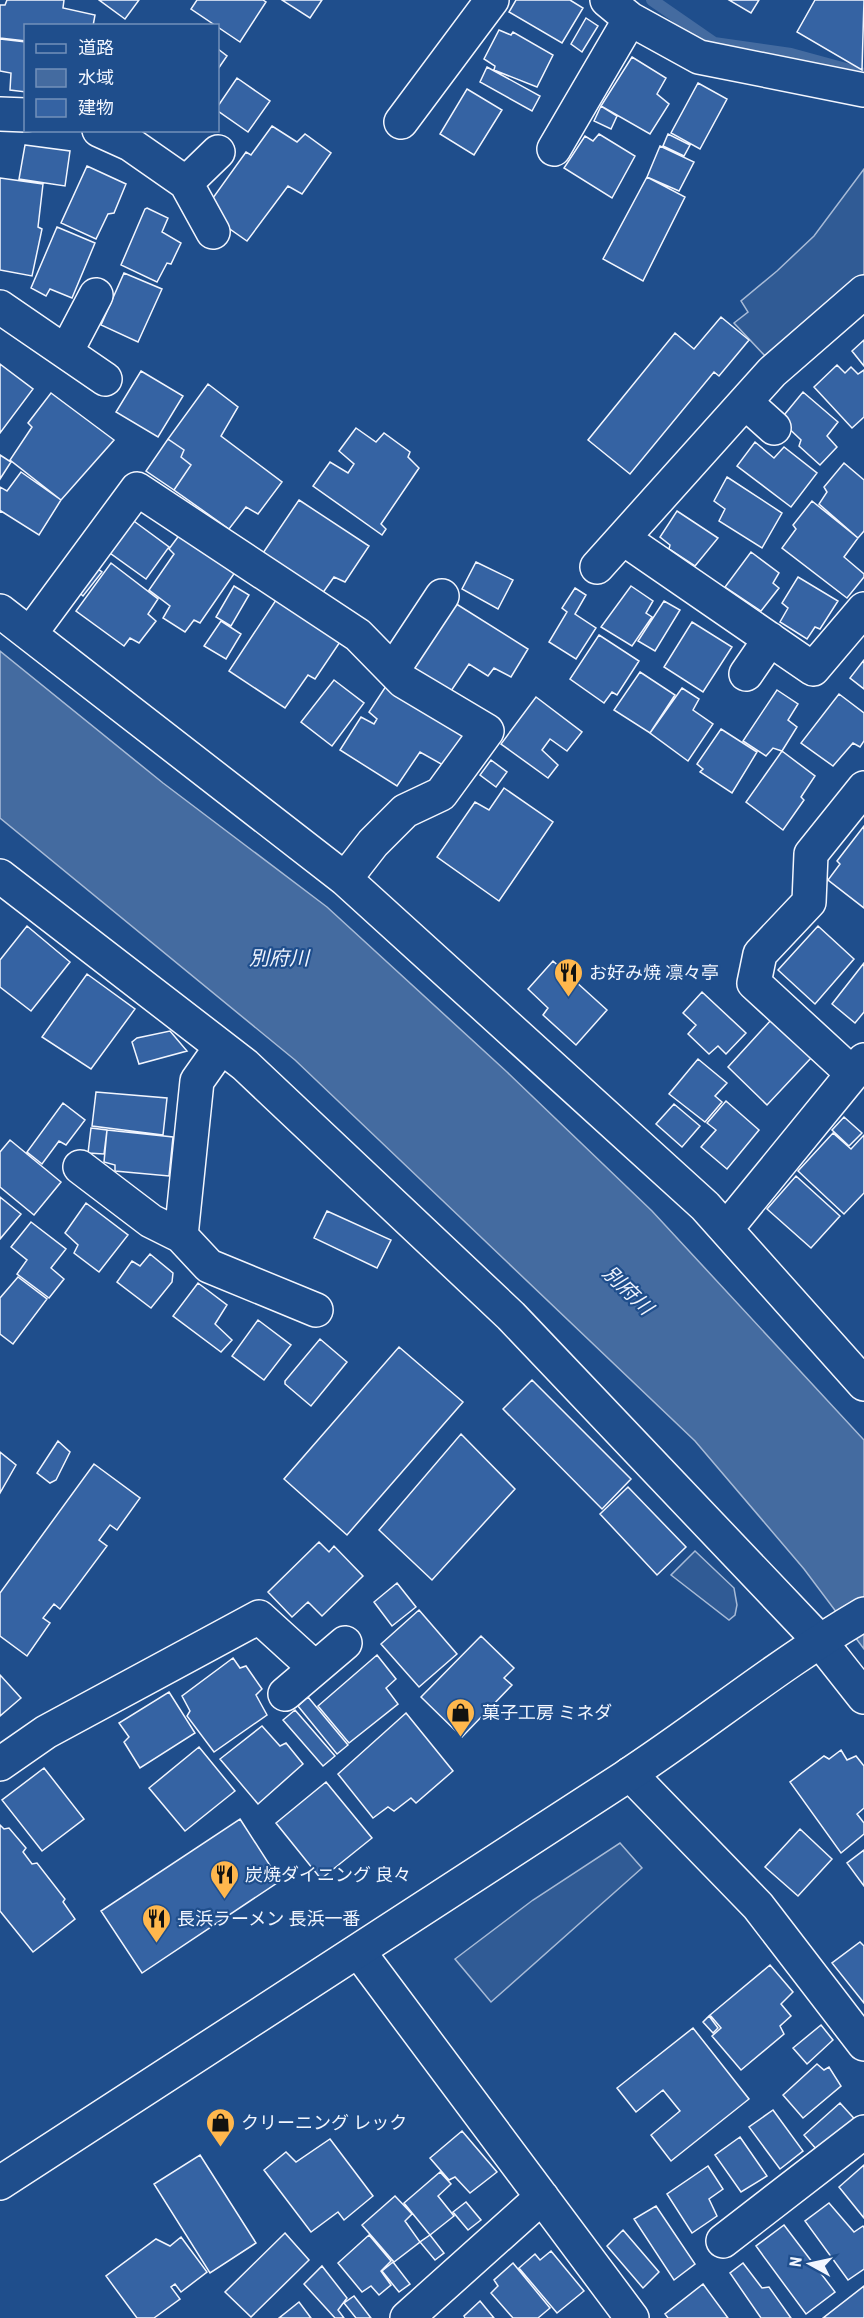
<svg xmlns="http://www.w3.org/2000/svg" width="864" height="2318" font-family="'Roboto Condensed','Noto Sans JP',sans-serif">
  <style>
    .built { fill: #305b95; stroke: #a8bbd7; stroke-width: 1.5 }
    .water { fill: #446ba0; stroke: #a8bbd7; stroke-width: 1.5 }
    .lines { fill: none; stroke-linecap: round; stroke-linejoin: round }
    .stream { stroke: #446ba0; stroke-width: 12 }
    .building { fill: #3563a3; stroke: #f2f6ff; stroke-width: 1.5 }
    .minor-casing { stroke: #f2f6ff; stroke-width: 36 }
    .tertiary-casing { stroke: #f2f6ff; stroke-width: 36 }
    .minor { stroke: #1f4e8c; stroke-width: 33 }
    .tertiary { stroke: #1f4e8c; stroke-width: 33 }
    .labels { text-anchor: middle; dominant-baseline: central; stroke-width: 4.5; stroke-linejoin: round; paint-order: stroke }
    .poi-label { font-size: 18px; fill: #f2f6ff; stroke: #1f4e8c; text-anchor: start }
    .water-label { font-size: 20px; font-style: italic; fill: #f2f6ff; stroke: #1f4e8c }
  </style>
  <rect width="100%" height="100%" fill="#1f4e8c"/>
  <path class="built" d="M864,169V274L767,358L734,323L748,312L741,301L777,271L814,236Z
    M695,1551L734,1588L737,1605L735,1615L729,1620L671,1575Z
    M620,1843L642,1868L491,2002L455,1959L533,1900Z"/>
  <path class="water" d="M0,651L163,783L327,907L507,1072L652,1211L864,1440V1649L804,1569L695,1441L295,1060L0,818Z"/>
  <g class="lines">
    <path class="stream" d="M652,0L714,43L791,54L864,74"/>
  </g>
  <path class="building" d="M7,0H64L63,8L95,15L93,26H26V41L0,38V5H5Z
    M99,0H139L125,19Z
    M197,0H263L266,2L240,42L191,9Z
    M282,0H322L310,18Z
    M516,0H570L583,8L562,43L509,12Z
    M729,0H759L751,13Z
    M815,0H864L862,70L797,32Z
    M586,18L598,26L582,52L571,44Z
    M499,30L511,35L513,32L553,55L537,87L494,70L495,66L484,59Z
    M0,39L26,42V92L10,90L11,73L0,71Z
    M218,49L227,56L218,69Z
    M632,57L666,78L657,94L669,104L650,134L601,106Z
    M487,67L540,96L532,111L480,82Z
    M237,78L270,101L248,132L218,111V106Z
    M698,83L727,99L700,149L671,133Z
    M467,89L502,110L474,155L440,134Z
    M601,106L617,116L611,129L594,121Z
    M272,126L297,142L305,134L331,153L302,194L288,186L247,241L217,220L210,202L246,152L251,155Z
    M599,134L635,156L612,198L564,168L585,136L593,141Z
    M668,134L690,145L684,156L663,146Z
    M25,145L70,151L65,186L19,179Z
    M660,146L694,162L679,191L647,177Z
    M87,166L126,184L114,213L108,214L96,239L61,223Z
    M647,177L685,197L643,281L603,259Z
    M0,178L43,184L38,227L42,229L32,276L0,270Z
    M147,208L168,218L162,232L181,243L171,264L167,263L157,282L121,265L145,209Z
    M57,227L95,243L72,298L50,289L46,296L31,288Z
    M124,273L162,289L138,342L101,325Z
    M721,317L749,340L719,376L714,372L630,474L588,440L675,333L694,349Z
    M864,340V366L852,351Z
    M0,364L33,389L0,433Z
    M837,365L845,373L851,367L858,374L864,370V417L852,428L814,387Z
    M141,371L183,396L158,437L116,412Z
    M208,384L238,407L221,436L282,482L258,514L246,507L229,529L174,490L191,465L181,457L184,450L168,439Z
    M803,392L838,422L827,436L837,447L820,465L799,446L801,440L780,420Z
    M51,393L114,440L61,500L10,460L32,427L28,423Z
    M356,428L376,442L384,433L410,452L408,457L419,468L381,524L386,529L382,535L313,486L330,462L348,473L354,464L339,451Z
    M168,439L184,450L181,457L191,465L174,490L146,471Z
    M755,442L774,458L784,447L817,473L791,507L737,466Z
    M0,455L11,462L0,479Z
    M844,463L864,480V531L858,538L819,504L827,492L824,487Z
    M21,472L61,500L39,535L1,511L0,512V487L7,491Z
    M727,477L782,513L762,548L719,521L725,509L714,501Z
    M299,500L369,546L345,582L334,577L322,594L261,556Z
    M812,501L858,538L844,557L864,574V577L847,598L782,548L796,529L793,525Z
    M677,511L718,538L695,566L669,549L670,545L660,537Z
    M127,516L169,547L146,579L103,548Z
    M183,530L238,568L200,623L194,620L185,632L163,618L170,606L149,590L174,554L169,549Z
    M751,552L779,573L773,583L779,588L761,611L725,587Z
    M476,562L513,580L498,609L462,589Z
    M111,563L158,599L148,614L156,621L139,643L130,638L124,646L76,611Z
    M91,564L102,572L83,596L73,587Z
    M798,577L838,601L820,629L815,627L807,639L780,622L788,608L782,603Z
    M234,586L249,595L231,626L216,617Z
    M631,586L653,601L646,613L652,617L632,646L601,627Z
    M575,588L586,595L575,614L596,628L576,659L549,642L567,612L562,608Z
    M278,597L342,639L315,679L308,675L285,708L229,671Z
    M450,600L528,649L511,677L494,668L488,676L469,664L449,694L405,671Z
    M664,601L680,610L655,651L638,641Z
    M221,621L241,634L226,659L204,646Z
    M692,622L732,647L703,692L664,667Z
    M599,635L639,661L617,695L612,692L604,703L570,679Z
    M864,660V689L850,678Z
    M640,672L675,695L650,733L614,710Z
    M334,680L364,703L332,746L301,722Z
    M388,683L473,736L443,765L420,752L397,786L340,750L361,717L374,724L377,719L369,712Z
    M682,688L699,699L693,710L713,724L688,761L650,733Z
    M777,690L798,704L788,720L797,727L782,751L773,748L766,756L743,741Z
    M839,694L864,713V741L860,747L853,743L833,766L801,743Z
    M536,697L582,732L567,751L550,739L542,750L558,765L548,778L501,744Z
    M721,729L757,752L732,793L700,772L703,769L697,764Z
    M782,751L815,776L801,797L804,800L783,830L746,802Z
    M491,760L507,772L496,787L480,775Z
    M504,788L553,822L499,901L437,857L475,802L489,810Z
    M864,826V908L828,880L840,864L837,861Z
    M27,926L70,962L31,1011L0,987V960Z
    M818,926L854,959L815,1004L778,970Z
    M553,961L607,1010L576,1045L543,1015L548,1008L528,989Z
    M864,963V1012L855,1023L832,1004Z
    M87,974L135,1009L91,1069L42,1037Z
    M702,992L746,1033L726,1054L718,1046L709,1054L688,1034L696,1025L683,1013Z
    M771,1020L811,1058L767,1105L728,1067Z
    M170,1031L187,1051L139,1064L132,1042L137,1038Z
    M698,1059L727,1083L715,1096L722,1102L705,1122L669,1094Z
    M96,1092L167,1098L163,1135L92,1126Z
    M726,1101L759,1130L727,1169L701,1147L716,1130L707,1123Z
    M63,1103L85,1120L66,1145L59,1141L42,1164L27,1152Z
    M674,1104L700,1126L682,1147L656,1124Z
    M844,1117L862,1133L849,1146L832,1130Z
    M91,1128L107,1130L104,1154L88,1153Z
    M107,1130L173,1137L169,1176L115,1171V1165L104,1162Z
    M833,1133L851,1149L864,1135V1193L844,1214L798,1171Z
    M10,1140L61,1182L34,1215L0,1187V1152Z
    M796,1176L840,1216L811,1248L767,1209Z
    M0,1197L21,1214L0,1239Z
    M86,1203L128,1235L99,1272L74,1253L78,1245L65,1233Z
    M327,1211L391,1240L377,1268L314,1238Z
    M31,1222L66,1249L51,1268L64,1279L49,1298L17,1274L27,1260L11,1247Z
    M150,1254L173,1273L172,1282L151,1308L117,1282L132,1261L140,1266Z
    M18,1277L47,1299L13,1344L0,1334V1298Z
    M198,1283L227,1305L215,1324L232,1340L221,1352L173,1316Z
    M258,1320L291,1345L264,1380L232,1356Z
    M320,1339L347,1362L311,1406L285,1384V1381Z
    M399,1347L463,1402L347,1535L284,1479Z
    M532,1380L631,1479L602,1509L503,1409Z
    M461,1434L515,1489L432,1580L379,1530Z
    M58,1441L70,1452L56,1480L50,1483L37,1473Z
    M0,1452L16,1465L0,1493Z
    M94,1464L140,1498L117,1530L110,1525L99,1540L107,1546L60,1609L54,1604L43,1618L50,1623L27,1656L0,1636V1593Z
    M628,1487L686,1547L657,1575L600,1514Z
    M319,1542L329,1552L334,1546L363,1576L322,1616L308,1602L292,1617L268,1592Z
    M397,1583L416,1607L392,1626L374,1602Z
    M419,1610L457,1654L419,1687L381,1644Z
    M481,1636L514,1668L504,1678L512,1685L462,1737L421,1697Z
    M377,1655L396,1679L386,1688L398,1704L349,1743L318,1706Z
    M233,1658L240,1668L246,1666L262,1689L256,1695L267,1715L214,1752L187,1716L190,1711L182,1696Z
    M0,1675L21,1698L0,1716Z
    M169,1692L195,1733L140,1768L124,1742L129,1737L119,1723Z
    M308,1697L348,1745L337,1754L298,1706Z
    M295,1710L335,1756L323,1766L283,1720Z
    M406,1713L453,1771L416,1803L411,1798L394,1811L388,1807L373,1818L338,1774Z
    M262,1726L280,1746L286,1743L303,1764L258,1804L220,1759Z
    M199,1747L235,1791L185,1831L149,1788Z
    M841,1750L847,1760L856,1756L864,1766V1808L857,1814L864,1823V1834L841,1853L790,1782L824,1756L829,1759Z
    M44,1768L84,1819L42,1851L2,1800Z
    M326,1782L372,1838L321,1879L276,1823Z
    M240,1819L280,1881L142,1973L101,1911Z
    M0,1825L4,1829L9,1828L26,1848L23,1852L32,1864L37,1863L65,1899L63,1902L75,1919L33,1952L0,1911Z
    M800,1829L832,1859L798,1896L765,1867Z
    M864,1850V1886L847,1863Z
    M860,1942L864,1946V2003L832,1963Z
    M770,1965L793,1992L781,2004L791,2016L780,2026L784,2034L741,2070L712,2036L721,2028L710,2015Z
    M709,2016L718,2028L713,2033L703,2022Z
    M821,2025L833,2040L807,2064L793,2048Z
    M693,2028L749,2099L671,2161L651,2135L680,2111L663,2090L636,2112L617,2088Z
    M817,2064L824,2070L829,2067L841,2086L803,2118L783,2095Z
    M840,2103L860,2125L824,2158L804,2135Z
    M773,2110L803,2151L780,2169L749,2127Z
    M462,2131L497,2172L470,2193L455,2177L449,2180L430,2158Z
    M740,2137L767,2176L741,2192L715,2155Z
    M330,2139L373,2196L344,2220L338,2212L311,2232L264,2170L286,2152L296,2162Z
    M200,2155L256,2243L210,2273L154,2184Z
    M864,2165V2218L839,2187Z
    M708,2166L723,2189L709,2199L717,2216L692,2233L667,2194Z
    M440,2172L451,2184L438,2196L454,2216L430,2235L404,2203Z
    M395,2196L412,2214L405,2221L420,2242L394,2262L362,2225Z
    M466,2202L481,2220L468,2230L453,2212Z
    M829,2203L854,2232L863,2226L864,2228V2269L848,2280L805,2221Z
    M656,2206L695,2264L674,2280L634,2219Z
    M784,2225L835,2292L806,2314L756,2246Z
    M623,2230L659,2272L643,2288L607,2246Z
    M285,2233L309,2260L251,2317L225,2292Z
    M369,2235L391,2261L381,2271L391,2285L379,2295L371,2286L362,2292L338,2263Z
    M430,2235L444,2253L435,2260L420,2242Z
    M181,2237L207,2272L181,2292L175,2284L171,2287L180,2299L154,2318H137L106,2276L156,2239L170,2246Z
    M551,2251L584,2291L557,2313L519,2268L535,2254L540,2260Z
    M393,2262L410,2284L399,2292L382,2271Z
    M513,2263L550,2308L538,2318H513L491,2293L498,2286L494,2280Z
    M743,2263L762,2288L769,2287L791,2318H761L730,2273Z
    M322,2266L347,2298L338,2310L344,2318H335L304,2284Z
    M703,2284L728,2318H668L665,2314Z
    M864,2286V2318H823Z
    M354,2296L371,2318H356L344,2303Z
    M480,2301L494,2318H465L464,2316Z
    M299,2302L311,2318H279Z"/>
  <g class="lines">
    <defs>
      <path id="minor" d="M607,0L630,19L699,57L864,90
        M0,114L26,115
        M401,122L492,0
        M99,130L130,144L186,183L213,232
        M554,149L630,19
        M186,183L218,152
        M0,307L105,379
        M66,352L96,295
        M745,402L774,428
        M624,539L813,669L864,609
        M597,567L772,372L864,292
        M0,611L345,879L705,1206L864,1384
        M30,634L137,489L358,635L403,681L487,731L441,794L405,811L373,843L345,879
        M393,670L442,596
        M746,674L770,639
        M0,876L245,1065L511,1316L819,1640L864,1697
        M221,1047L197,1081L181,1236L209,1266L316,1310
        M853,1074L754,983L760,954L809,902L811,854L864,788
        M80,1167L151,1221L181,1236
        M726,1229L864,1060
        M285,1694L345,1643
        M0,1764L46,1732L259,1617L315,1668
        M630,1774L758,1906L864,2044
        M359,1952L632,2318
        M723,2241L864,2132
        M407,2318L542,2197"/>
      <path id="tertiary" d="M0,2183C208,2049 416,1914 624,1778C705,1725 780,1663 864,1614"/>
    </defs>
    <use href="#minor" class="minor-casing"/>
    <use href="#tertiary" class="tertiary-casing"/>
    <use href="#minor" class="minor"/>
    <use href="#tertiary" class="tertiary"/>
  </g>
  <defs>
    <symbol id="restaurant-pin" viewBox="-11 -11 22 30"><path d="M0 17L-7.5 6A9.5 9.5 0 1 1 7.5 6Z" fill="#ffb74d" stroke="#1f4e8c"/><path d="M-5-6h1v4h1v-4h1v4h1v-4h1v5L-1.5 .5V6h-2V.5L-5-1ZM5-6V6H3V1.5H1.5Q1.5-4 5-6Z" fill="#111"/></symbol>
    <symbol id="shop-pin" viewBox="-11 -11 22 30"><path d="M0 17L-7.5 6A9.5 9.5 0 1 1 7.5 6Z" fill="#ffb74d" stroke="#1f4e8c"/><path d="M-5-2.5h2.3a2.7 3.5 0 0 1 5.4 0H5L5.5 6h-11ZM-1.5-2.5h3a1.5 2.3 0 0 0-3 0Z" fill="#111"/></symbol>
  </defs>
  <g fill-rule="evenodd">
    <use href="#restaurant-pin" x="552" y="956" width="33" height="45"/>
    <use href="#shop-pin" x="444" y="1696" width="33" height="45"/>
    <use href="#restaurant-pin" x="208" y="1858" width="33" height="45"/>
    <use href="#restaurant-pin" x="140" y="1902" width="33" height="45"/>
    <use href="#shop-pin" x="204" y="2106" width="33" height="45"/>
  </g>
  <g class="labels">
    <g class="poi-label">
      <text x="589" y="972">お好み焼 凛々亭</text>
      <text x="482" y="1712">菓子工房 ミネダ</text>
      <text x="245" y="1874">炭焼ダイニング 良々</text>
      <text x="177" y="1918">長浜ラーメン 長浜一番</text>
      <text x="241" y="2122">クリーニング レック</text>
    </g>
    <g class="water-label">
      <text x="279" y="958">別府川</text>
      <text transform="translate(628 1290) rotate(44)">別府川</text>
    </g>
  </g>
  <rect x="24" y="24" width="195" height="108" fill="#1f4e8c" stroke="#7391ba" stroke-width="1.5"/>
  <rect x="36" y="44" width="30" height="9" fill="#1f4e8c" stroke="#7391ba" stroke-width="1.5"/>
  <text x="78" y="54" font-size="18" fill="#f2f6ff">道路</text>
  <rect x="36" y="69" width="30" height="18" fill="#446ba0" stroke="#7391ba" stroke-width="1.5"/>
  <text x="78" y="84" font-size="18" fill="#f2f6ff">水域</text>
  <rect x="36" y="99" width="30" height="18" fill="#3563a3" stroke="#7391ba" stroke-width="1.5"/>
  <text x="78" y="114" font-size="18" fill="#f2f6ff">建物</text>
  <g transform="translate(810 2264) rotate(278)" stroke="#1f4e8c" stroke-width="4.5" paint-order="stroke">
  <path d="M0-4.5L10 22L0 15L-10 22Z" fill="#f2f6ff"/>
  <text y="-9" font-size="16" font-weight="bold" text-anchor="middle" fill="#f2f6ff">N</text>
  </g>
</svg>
